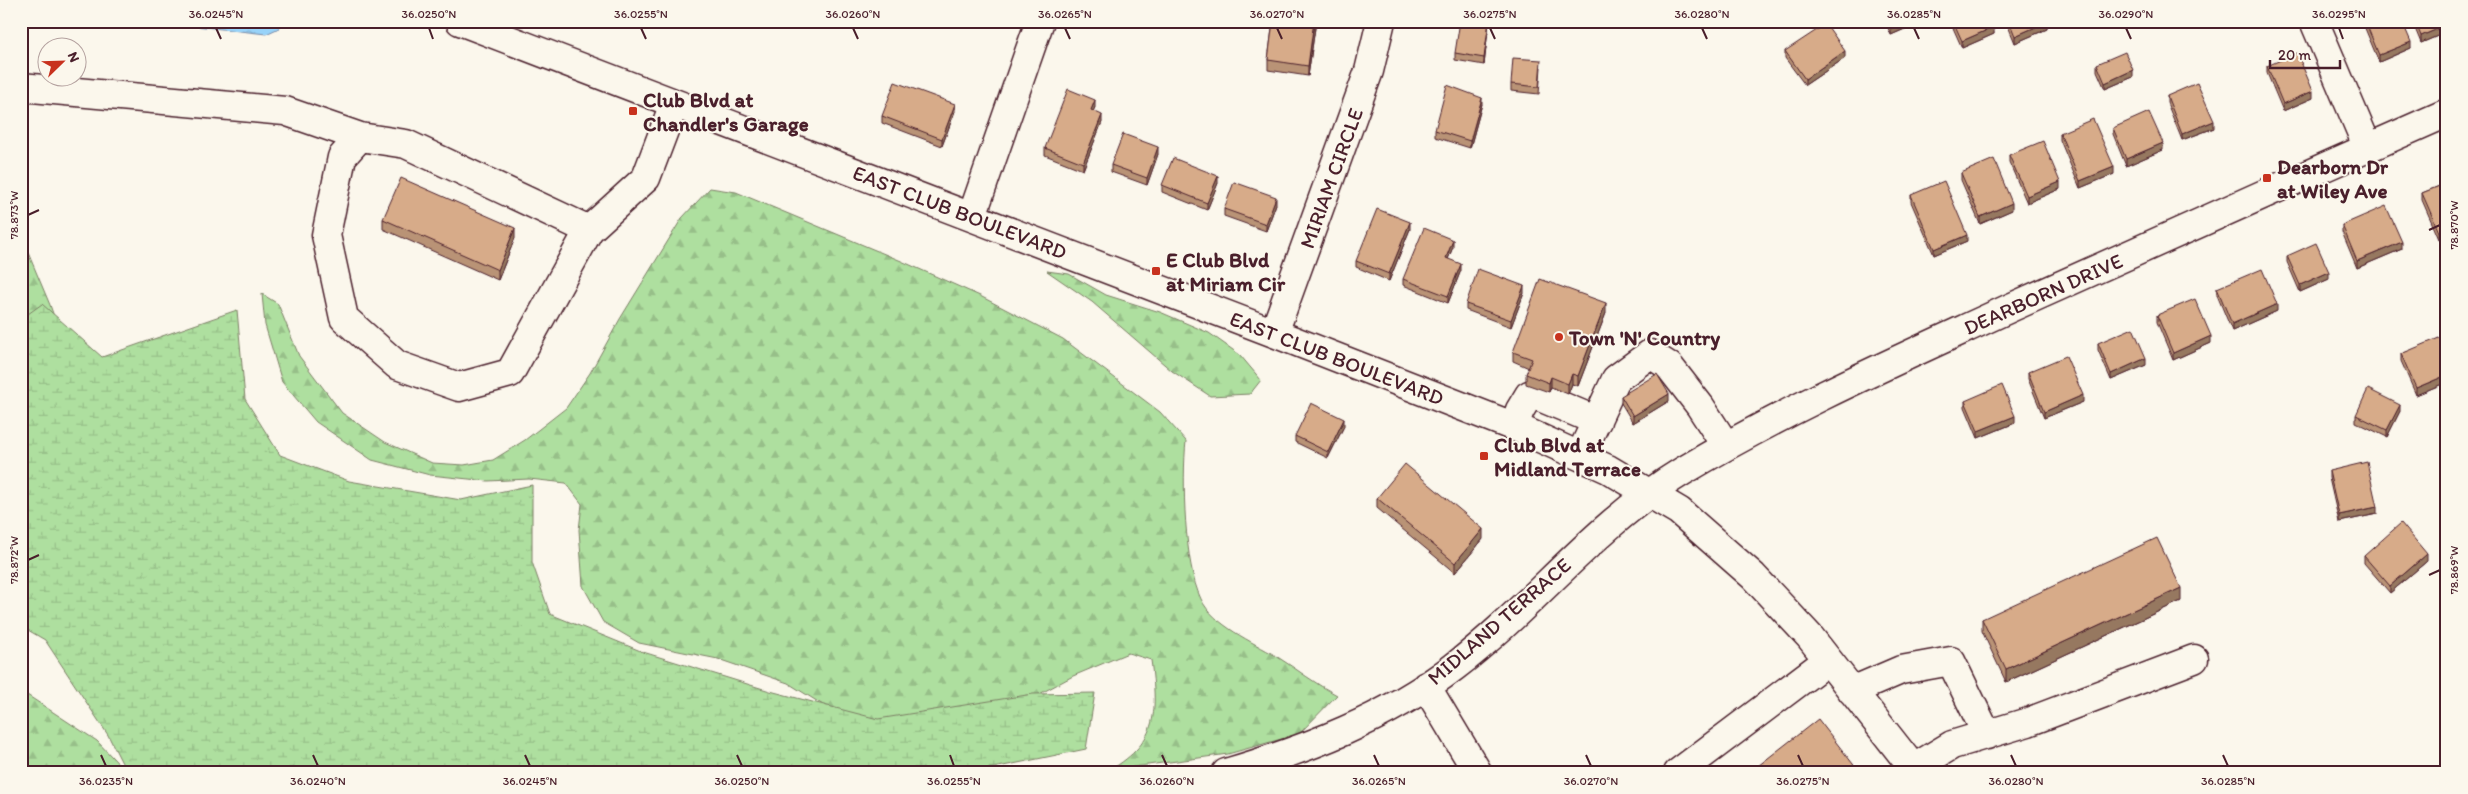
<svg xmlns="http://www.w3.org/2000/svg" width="2468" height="794" font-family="Itim,sans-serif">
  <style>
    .forest { fill: url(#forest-firs); stroke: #7c7f65 }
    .wetland { fill: url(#wetland-marsh); stroke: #7c7f65 }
    .water { fill: url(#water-ripples); stroke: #798ba7 }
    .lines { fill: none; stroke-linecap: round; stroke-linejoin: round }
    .minor-casing { stroke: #4a1f2b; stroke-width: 31 }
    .minor { stroke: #fbf7ec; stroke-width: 28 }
    .wall { fill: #b99376; stroke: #4a1f2b }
    .shaded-wall { fill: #967860; stroke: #4a1f2b }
    .building { fill: #d7ab89; stroke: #4a1f2b }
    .ticks { fill: none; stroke: #4a1f2b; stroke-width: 2 }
    .poi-dot { fill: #c8321e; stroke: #fbf7ec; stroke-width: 2 }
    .labels { text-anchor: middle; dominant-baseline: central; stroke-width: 4; stroke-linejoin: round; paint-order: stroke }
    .poi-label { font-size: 21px; font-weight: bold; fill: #4a1f2b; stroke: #fbf7ec; text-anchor: start }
    .street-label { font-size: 21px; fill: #4a1f2b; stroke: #fbf7ec }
    .neatline { fill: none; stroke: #4a1f2b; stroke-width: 2 }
    .ticks-label { font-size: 12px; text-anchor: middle; fill: #4a1f2b }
  </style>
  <defs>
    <pattern id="forest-firs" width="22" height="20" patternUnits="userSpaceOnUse" patternTransform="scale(1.25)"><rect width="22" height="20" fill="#aedf9f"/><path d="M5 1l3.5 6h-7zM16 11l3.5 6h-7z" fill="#97bf89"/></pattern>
    <pattern id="wetland-marsh" width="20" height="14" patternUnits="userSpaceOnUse" patternTransform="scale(1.25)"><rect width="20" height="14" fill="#aedf9f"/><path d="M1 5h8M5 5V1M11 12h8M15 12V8" fill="none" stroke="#97bf89"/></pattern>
    <pattern id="water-ripples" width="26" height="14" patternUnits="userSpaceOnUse" patternTransform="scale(1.25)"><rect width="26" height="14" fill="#98d3f9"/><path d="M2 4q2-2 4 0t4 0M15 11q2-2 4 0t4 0" fill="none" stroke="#84b5d6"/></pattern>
  </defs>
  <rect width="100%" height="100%" fill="#fbf7ec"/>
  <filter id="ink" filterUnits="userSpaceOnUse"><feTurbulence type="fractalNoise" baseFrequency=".02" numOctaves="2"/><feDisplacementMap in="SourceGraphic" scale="10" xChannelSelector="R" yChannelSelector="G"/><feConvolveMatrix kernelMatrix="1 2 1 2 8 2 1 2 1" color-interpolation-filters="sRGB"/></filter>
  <g filter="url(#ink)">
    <path class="forest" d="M710,188L736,192L899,260L980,296L1063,339L1160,412L1186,441C1182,480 1184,564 1201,599C1213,625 1253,642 1276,656C1297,669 1315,684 1337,695L1299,734L1228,754L1133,767L1117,773H1105C1158,743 1158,716 1151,660L1128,653L1073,676L1019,705L868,729L831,710L788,683L718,659L639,643L603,622L583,586L579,530L582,504L566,483L529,479L488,481L430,475L372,460L316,422L282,382L265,325L262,294L278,304L299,356L342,413L385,442L432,463L464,465L493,460L525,440L566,408L590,373L620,319L682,218Z
      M21,236L50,305L63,342L21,375Z
      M1047,271L1069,274L1106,295L1160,312L1209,333L1240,355L1261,380L1250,394L1210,396L1172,371L1092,302Z
      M21,691L97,741L127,773H21Z"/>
    <path class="wetland" d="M42,304L102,357L237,310L245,399L280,455L349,481L461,500L532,485V562L550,614L643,652L770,691L878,719L1033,694L1095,693L1086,749L969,773H127L108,735L45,640L21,626V319Z"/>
    <path class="water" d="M171,21H280L279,28L266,34L186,25Z"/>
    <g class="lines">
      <defs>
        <path id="minor" d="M460,21L1274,333L1520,429L1608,469L1679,511L1753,576L1810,637L1917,773
          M2314,21L2368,148
          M21,87L285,111L360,137
          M972,216L1040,21
          M589,230L510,373L459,387L397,365L344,318L326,235L342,157L360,137L406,144L589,230L646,178L674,104
          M1274,333L1369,71L1381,21
          M1514,426L1520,410L1529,395L1540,397L1597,421
          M1580,456L1616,379L1650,354L1669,366L1700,406L1726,446
          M1426,686L1478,773
          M1852,691L1901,670L1951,661L1987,735
          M1914,768L1952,745L2028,722L2194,659
          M1226,773C1307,749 1386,719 1454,667C1535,605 1594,525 1683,471C1788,408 1900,359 2010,308C2156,242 2301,177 2447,113
          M1678,773L1828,660"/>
      </defs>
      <use href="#minor" class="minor-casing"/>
      <use href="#minor" class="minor"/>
    </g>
    <path class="wall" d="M1273,21H1316L1308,76L1268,70V60Z
      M1489,21L1484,65L1455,60V53Z
      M1885,21H1923L1891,35Z
      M1950,21H1992L1994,34L1962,48Z
      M2006,21H2046L2047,29L2015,43Z
      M2362,21H2402L2411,48L2379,62Z
      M2412,21H2447V32L2421,43Z
      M1785,51L1845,58L1805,85L1785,58Z
      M2097,64L2133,77L2105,89L2097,71Z
      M2267,66L2313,98L2283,111L2267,73Z
      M1541,67L1539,94L1511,91V84Z
      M2167,96L2214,128L2182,140L2167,103Z
      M1482,104L1470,148L1435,137V130Z
      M1095,107L1093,111L1102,122L1083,170L1045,155V148Z
      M955,111L942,146L882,123V116Z
      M2113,128L2163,150L2126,166L2113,134Z
      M2060,133L2114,174L2080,188L2060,140Z
      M1158,154L1147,185L1111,172V165Z
      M2009,155L2060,189L2027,203L2009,162Z
      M1961,173L2012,210L1980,224L1961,180Z
      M1218,183L1207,210L1162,192V185Z
      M2447,183V236L2439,239L2422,200V193Z
      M1911,195L1967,241L1934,255L1911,202Z
      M1276,204L1266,231L1224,216V209Z
      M383,219L515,238L498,280L383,229Z
      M2342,225L2402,249L2357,268L2342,232Z
      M1410,229L1389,281L1356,267V261Z
      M1453,247L1448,259L1461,270L1448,303L1403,285V279Z
      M2287,256L2329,279L2300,292L2287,262Z
      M2217,288L2277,311L2232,331L2217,295Z
      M1524,293L1511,327L1466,310V304Z
      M1606,313L1578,386L1572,384L1568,394L1551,387L1549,392L1526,384V374L1529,368L1513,361V352Z
      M2157,315L2211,343L2173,360L2157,322Z
      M2447,338V382L2416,395L2401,361V354Z
      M2098,343L2146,365L2111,380L2098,350Z
      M2028,372L2083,402L2044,418L2028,379Z
      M1621,396L1669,401L1633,423L1621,403Z
      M1965,401L2015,423L1978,438L1965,407Z
      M2400,411L2387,437L2356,422V415Z
      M1344,426L1328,458L1295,442V436Z
      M2329,471L2377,514L2339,522L2329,478Z
      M1377,498L1483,539L1455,573L1377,508Z
      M2364,556L2427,561L2390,593L2364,563Z
      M2181,601L2006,682L1982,631V619Z"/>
    <path class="shaded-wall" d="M1314,21H1316L1308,76V66Z
      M1489,21L1484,65V58Z
      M1907,21H1923L1891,35V28Z
      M2047,22V29L2015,43V36Z
      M2447,25V32L2421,43V36Z
      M1994,27V34L1962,48V41Z
      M2411,42V48L2379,62V55Z
      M1845,51V58L1805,85V79Z
      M2133,70V77L2105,89V83Z
      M2313,91V98L2283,111V104Z
      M1482,98V104L1470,148V141Z
      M1095,100V107L1091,117V110Z
      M955,104V111L942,146V139Z
      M1102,115V122L1083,170V163Z
      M2214,121V128L2182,140V134Z
      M2163,143V150L2126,166V159Z
      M1158,147V154L1147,185V178Z
      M2114,167V174L2080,188V181Z
      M1218,176V183L1207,210V203Z
      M2060,182V189L2027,203V196Z
      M1276,197V204L1266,231V224Z
      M2012,203V210L1980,224V217Z
      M1410,222V229L1389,281V274Z
      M515,228V238L498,280V270Z
      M2447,229V236L2439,239V232Z
      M1967,235V241L1934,255V249Z
      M1453,240V247L1446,264V258Z
      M2402,242V249L2357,268V261Z
      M1461,264V270L1448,303V296Z
      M2329,272V279L2300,292V285Z
      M1524,286V293L1511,327V320Z
      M1606,303V313L1578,386V376Z
      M2277,304V311L2232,331V324Z
      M2211,336V343L2173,360V353Z
      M2146,358V365L2111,380V374Z
      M1572,374V384L1568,394V384Z
      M2447,375V382L2416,395V388Z
      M1551,377V387L1549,392V383Z
      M1669,394V401L1633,423V416Z
      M2083,395V402L2044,418V412Z
      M2400,405V411L2387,437V430Z
      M2015,416V423L1978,438V431Z
      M1344,419V426L1328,458V452Z
      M2377,507V514L2339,522V515Z
      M1483,529V539L1455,573V563Z
      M2427,554V561L2390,593V586Z
      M2181,588V601L2006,682V669Z"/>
    <path class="building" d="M1273,21H1314L1308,66L1268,60Z
      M1460,21H1489L1484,58L1455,53Z
      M1888,21H1907L1891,28Z
      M1953,21H1992L1994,27L1962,41Z
      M2009,21H2046L2047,22L2015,36Z
      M2365,21H2402L2411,42L2379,55Z
      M2415,21H2447V25L2421,36Z
      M1826,24L1845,51L1805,79L1785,51Z
      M2125,52L2133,70L2105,83L2097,64Z
      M2297,53L2313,91L2283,104L2267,66Z
      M1513,58L1541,60L1539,87L1511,84Z
      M895,82L955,104L942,139L882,116Z
      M2197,83L2214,121L2182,134L2167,96Z
      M1447,85L1482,98L1470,141L1435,130Z
      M1068,89L1095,100L1091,110L1102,115L1083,163L1045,148Z
      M2149,112L2163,143L2126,159L2113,128Z
      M2093,119L2114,167L2080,181L2060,133Z
      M1123,134L1158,147L1147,178L1111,165Z
      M2043,141L2060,182L2027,196L2009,155Z
      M1173,158L1218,176L1207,203L1162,185Z
      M1994,159L2012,203L1980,217L1961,173Z
      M401,178L515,228L498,270L383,219Z
      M1944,181L1967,235L1934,249L1911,195Z
      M1234,182L1276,197L1266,224L1224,209Z
      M2447,183V229L2439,232L2422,193Z
      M2386,206L2402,242L2357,261L2342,225Z
      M1377,209L1410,222L1389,274L1356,261Z
      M1424,228L1453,240L1446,258L1461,264L1448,296L1403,279Z
      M2316,243L2329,272L2300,285L2287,256Z
      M1478,269L1524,286L1511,320L1466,304Z
      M2262,269L2277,304L2232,324L2217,288Z
      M1540,279L1606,303L1578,376L1572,374L1568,384L1551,377L1549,383L1526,374L1532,359L1513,352Z
      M2195,299L2211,336L2173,353L2157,315Z
      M2133,328L2146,358L2111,374L2098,343Z
      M2446,335L2447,338V375L2416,388L2401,354Z
      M2066,356L2083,395L2044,412L2028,372Z
      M1657,374L1669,394L1633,416L1621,396Z
      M2002,385L2015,416L1978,431L1965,401Z
      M2368,389L2400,405L2387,430L2356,415Z
      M1311,403L1344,419L1328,452L1295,436Z
      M2367,462L2377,507L2339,515L2329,471Z
      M1405,464L1483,529L1455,563L1377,498Z
      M2401,523L2427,554L2390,586L2364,556Z
      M2157,538L2181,588L2006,669L1982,619Z
      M1818,719L1860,773H1749Z"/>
  </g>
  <path class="ticks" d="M216,28L221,39M429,28L433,39M641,28L646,39M853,28L858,39M1065,28L1070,39M1277,28L1282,39M1490,28L1495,39M1702,28L1707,39M1914,28L1919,39M2126,28L2131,39M2339,28L2343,39M28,215L39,210M2429,230L2440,225M28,560L39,555M2429,575L2440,570M101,755L106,766M313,755L318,766M525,755L530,766M737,755L742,766M950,755L954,766M1162,755L1167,766M1374,755L1379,766M1586,755L1591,766M1798,755L1803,766M2011,755L2016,766M2223,755L2228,766"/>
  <g class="poi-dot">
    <rect x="628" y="106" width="10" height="10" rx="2.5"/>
    <rect x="2262" y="173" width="10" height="10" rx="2.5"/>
    <rect x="1151" y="266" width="10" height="10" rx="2.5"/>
    <circle cx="1559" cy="337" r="5"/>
    <rect x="1479" y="451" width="10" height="10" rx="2.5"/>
  </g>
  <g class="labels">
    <g class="poi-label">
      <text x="643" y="99">Club Blvd at<tspan x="643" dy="24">Chandler's Garage</tspan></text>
      <text x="2277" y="166">Dearborn Dr<tspan x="2277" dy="24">at Wiley Ave</tspan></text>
      <text x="1166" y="259">E Club Blvd<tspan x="1166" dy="24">at Miriam Cir</tspan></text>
      <text x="1569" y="337">Town 'N' Country</text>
      <text x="1494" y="444">Club Blvd at<tspan x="1494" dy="24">Midland Terrace</tspan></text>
    </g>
    <g class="street-label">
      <text transform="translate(1331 178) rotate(-70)">MIRIAM CIRCLE</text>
      <text transform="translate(960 212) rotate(21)">EAST CLUB BOULEVARD</text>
      <text transform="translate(2043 294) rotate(-24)">DEARBORN DRIVE</text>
      <text transform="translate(1337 358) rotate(21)">EAST CLUB BOULEVARD</text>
      <text transform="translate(1499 621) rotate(-41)">MIDLAND TERRACE</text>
    </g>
  </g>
  <rect width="2468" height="794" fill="none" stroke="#fbf7ec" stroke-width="55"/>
  <g transform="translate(62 62) rotate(67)"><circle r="24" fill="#fbf7ec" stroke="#b4a19f"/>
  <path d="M0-4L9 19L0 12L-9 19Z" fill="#c8321e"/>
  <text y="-8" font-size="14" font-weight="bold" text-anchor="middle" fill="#4a1f2b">N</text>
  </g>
  <path d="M2270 60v8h70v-8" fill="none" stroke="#4a1f2b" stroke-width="2.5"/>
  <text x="2278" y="60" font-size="15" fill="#4a1f2b" stroke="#fbf7ec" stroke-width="4" paint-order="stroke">20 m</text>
  <rect x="28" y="28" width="2412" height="738" class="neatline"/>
  <g class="ticks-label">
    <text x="216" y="18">36.0245°N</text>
    <text x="429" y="18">36.0250°N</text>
    <text x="641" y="18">36.0255°N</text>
    <text x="853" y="18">36.0260°N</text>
    <text x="1065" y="18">36.0265°N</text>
    <text x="1277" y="18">36.0270°N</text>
    <text x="1490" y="18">36.0275°N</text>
    <text x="1702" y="18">36.0280°N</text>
    <text x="1914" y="18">36.0285°N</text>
    <text x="2126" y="18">36.0290°N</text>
    <text x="2339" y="18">36.0295°N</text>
    <text transform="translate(14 215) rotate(-90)" y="4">78.873°W</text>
    <text transform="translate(2454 225) rotate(-90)" y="4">78.870°W</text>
    <text transform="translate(14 560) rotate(-90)" y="4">78.872°W</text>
    <text transform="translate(2454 570) rotate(-90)" y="4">78.869°W</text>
    <text x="106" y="785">36.0235°N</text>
    <text x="318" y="785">36.0240°N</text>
    <text x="530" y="785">36.0245°N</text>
    <text x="742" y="785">36.0250°N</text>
    <text x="954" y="785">36.0255°N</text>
    <text x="1167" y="785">36.0260°N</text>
    <text x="1379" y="785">36.0265°N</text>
    <text x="1591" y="785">36.0270°N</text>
    <text x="1803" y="785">36.0275°N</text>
    <text x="2016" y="785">36.0280°N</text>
    <text x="2228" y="785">36.0285°N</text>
  </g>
</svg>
